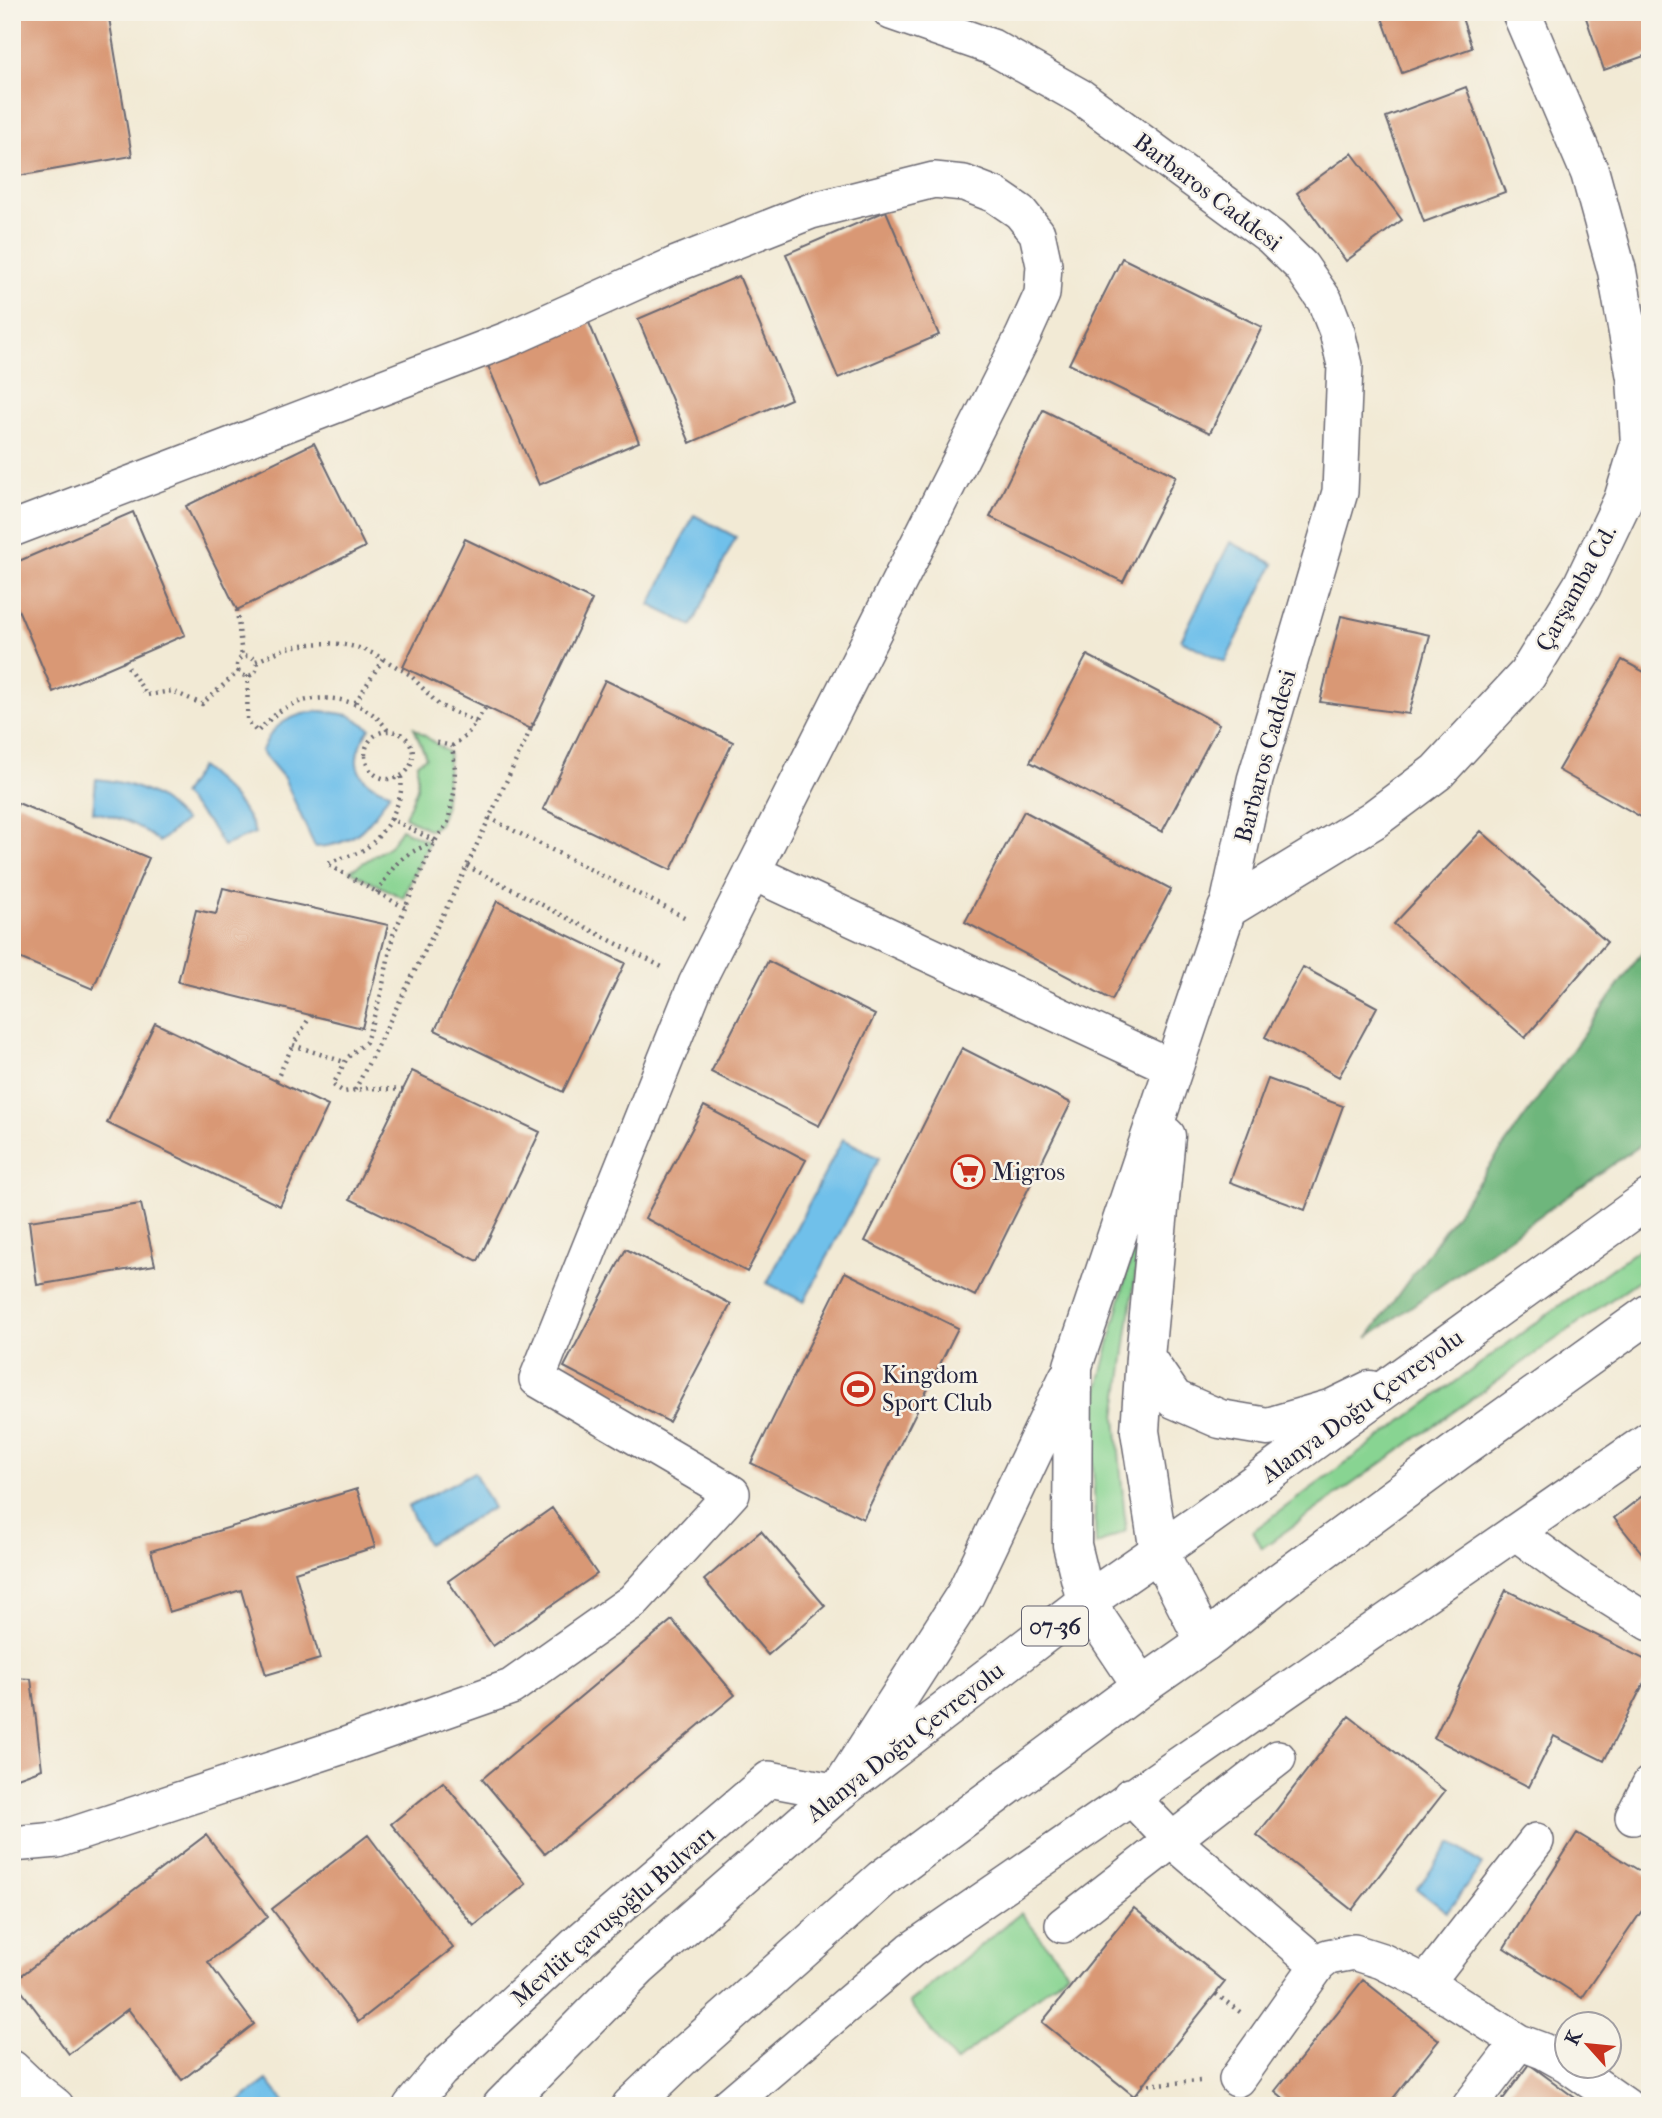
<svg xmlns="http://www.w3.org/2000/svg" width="1662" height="2118" font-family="'IM FELL French Canon',serif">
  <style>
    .green { fill: #88d492; stroke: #557b66; stroke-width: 2 }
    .forest { fill: #6eb67c; stroke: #486c5c; stroke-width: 2 }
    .water { fill: #6fc0ea; stroke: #487192; stroke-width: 2 }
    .building { fill: #d99874 }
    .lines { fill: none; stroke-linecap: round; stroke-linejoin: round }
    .minor-casing { stroke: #6b6871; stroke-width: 38 }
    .tertiary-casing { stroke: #6b6871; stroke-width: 41 }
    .trunk-casing { stroke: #6b6871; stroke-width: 41 }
    .path { stroke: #6b6871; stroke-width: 4.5; stroke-dasharray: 2 5; stroke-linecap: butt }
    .minor { stroke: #fff; stroke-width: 35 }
    .tertiary { stroke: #fff; stroke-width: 38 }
    .trunk { stroke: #fff; stroke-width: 38 }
    .labels { text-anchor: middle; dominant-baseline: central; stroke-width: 5; stroke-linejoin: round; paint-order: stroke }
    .shield { fill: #f7f3e8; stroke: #62616f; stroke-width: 2 }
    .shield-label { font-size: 23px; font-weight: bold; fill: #22223b }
    .street-label { font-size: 24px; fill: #22223b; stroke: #f7f3e8 }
    .poi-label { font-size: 24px; fill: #22223b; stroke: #f7f3e8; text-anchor: start }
  </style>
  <rect width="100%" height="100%" fill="#f7f3e8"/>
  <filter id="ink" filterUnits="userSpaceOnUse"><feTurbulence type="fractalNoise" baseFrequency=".0143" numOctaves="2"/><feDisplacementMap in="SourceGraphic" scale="14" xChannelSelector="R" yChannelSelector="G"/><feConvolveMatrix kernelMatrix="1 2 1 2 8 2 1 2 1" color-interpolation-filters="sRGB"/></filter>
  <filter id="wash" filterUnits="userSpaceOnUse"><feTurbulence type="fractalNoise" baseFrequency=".00686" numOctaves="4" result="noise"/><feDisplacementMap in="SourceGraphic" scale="28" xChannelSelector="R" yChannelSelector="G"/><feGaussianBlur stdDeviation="1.57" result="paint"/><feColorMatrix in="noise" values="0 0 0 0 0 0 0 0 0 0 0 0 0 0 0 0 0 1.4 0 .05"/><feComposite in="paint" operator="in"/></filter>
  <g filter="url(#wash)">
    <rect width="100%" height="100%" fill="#f2ead5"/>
    <path class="green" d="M414,728L449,753L444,811L439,824L430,830L405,817L417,788V763L426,757Z
      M401,829L429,842L403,898L350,871L390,846Z
      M1146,1197L1116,1417L1126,1531L1096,1545L1091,1416Z
      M1650,1241V1272L1262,1548L1253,1531L1556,1308Z
      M1021,1913L1068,1972L956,2062L909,2003Z"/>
    <path class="forest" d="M1650,941V1138L1368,1337Z"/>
    <path class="water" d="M694,515L736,537L692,626L650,605Z
      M1230,542L1274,564L1225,662L1181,640Z
      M322,711L349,715L370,728C348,758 353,782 390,792C371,824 355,846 315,847L284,778L261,751C265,746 266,740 270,735C281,719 303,712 322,711Z
      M200,767C221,784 246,806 255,833L223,846L211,826L182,795Z
      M96,779C118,781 146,788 164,802C171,808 177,815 185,821L159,842C138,824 120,817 93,812Z
      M843,1139L879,1158L804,1302L767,1283Z
      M474,1472L493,1508L427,1544L408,1507Z
      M1452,1842L1482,1865L1447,1912L1417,1889Z
      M267,2080L287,2106H233Z"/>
    <g id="blocks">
      <path class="building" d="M12,12H108L132,156L12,177Z
        M1380,12H1460L1472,48L1402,73Z
        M1584,12H1649L1650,54L1604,70Z
        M1466,87L1505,192L1424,222L1386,117Z
        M1352,153L1402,220L1346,261L1297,193Z
        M886,211L939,335L838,378L786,254Z
        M1122,258L1262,327L1210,433L1069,364Z
        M739,276L791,399L690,443L638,319Z
        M587,318L639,442L539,485L486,361Z
        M1043,410L1176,476L1123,582L990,517Z
        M314,443L365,547L237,610L186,506Z
        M133,512L185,635L53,692L12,595V564Z
        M465,539L592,600L531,729L403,667Z
        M1341,616L1430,635L1409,714L1320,702Z
        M1087,655L1219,724L1162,832L1030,762Z
        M1622,660L1650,675V822L1558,770Z
        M605,680L733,742L671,870L543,809Z
        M18,803L149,858L93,989L12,955V817Z
        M1024,811L1171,889L1112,1000L965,922Z
        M1481,831L1607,942L1525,1038L1394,924Z
        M223,888L388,925L362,1028L178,982L196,910L216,914Z
        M497,901L625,963L563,1092L435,1030Z
        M768,961L875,1015L819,1126L711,1072Z
        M1303,967L1377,1007L1339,1077L1265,1037Z
        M155,1023L328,1106L280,1206L107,1123Z
        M962,1048L1071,1103L975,1296L865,1241Z
        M412,1071L540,1132L478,1261L350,1199Z
        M1268,1079L1343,1106L1305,1210L1230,1182Z
        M704,1106L806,1160L747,1272L645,1218Z
        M141,1204L155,1265L37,1285L29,1221Z
        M626,1249L731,1304L669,1422L564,1367Z
        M845,1272L958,1328L863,1519L751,1463Z
        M357,1489L375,1547L295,1572L320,1659L266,1675L241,1590L169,1612L151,1551Z
        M1650,1490V1563L1614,1518Z
        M552,1508L597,1574L493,1646L448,1581Z
        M761,1531L825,1606L768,1655L704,1580Z
        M1506,1590L1650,1662V1671L1604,1761L1554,1736L1529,1787L1434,1738Z
        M672,1620L735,1695L545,1854L482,1779Z
        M12,1678L31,1679L42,1769L12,1780Z
        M1349,1716L1445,1791L1352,1910L1257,1835Z
        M443,1782L526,1884L474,1926L391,1824Z
        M1577,1833L1650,1877V1899L1582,1998L1504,1948Z
        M206,1835L268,1917L208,1962L254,2024L182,2080L128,2009L69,2054L14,1981Z
        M368,1835L453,1948L358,2022L272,1909Z
        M1134,1908L1225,1982L1134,2096L1042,2022Z
        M1363,1980L1439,2040L1387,2106H1293L1275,2091Z
        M1529,2064L1586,2106H1498Z"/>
    </g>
  </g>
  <g filter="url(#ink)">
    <use href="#blocks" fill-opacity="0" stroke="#6b6871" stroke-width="2"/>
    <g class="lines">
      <defs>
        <path id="minor" d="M891,12L992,47L1081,97L1271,237L1301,266L1325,301L1337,332L1345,365L1340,492L1255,780L1227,909
          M12,529L509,339L674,265L811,211L934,180L964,183L995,195L1020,212L1037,233L1044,265L1042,294L1023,336L696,984L537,1379L732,1493L633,1601L511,1687L340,1747L57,1840L12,1844
          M752,872L1173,1068
          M1515,1532L1575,1576L1650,1623
          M1130,1796L1173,1841L1318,1965L1328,1957L1354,1952L1382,1961L1426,1983L1519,2042L1543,2051L1568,2065
          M1633,1817L1650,1784
          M1063,1925L1278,1758
          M1426,1983L1536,1841
          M1569,2066L1626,2106
          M12,2068L31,2086L56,2106
          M1237,2079L1318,1965
          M411,2106L440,2071L582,1939L769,1779L838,1792
          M728,2106L911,1950L1650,1439
          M1470,2106L1519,2042"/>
        <path id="tertiary" d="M1166,1136L1145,1357L1140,1431L1159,1552L1205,1642
          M1145,1357L1174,1399L1220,1419L1268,1427L1333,1408L1370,1390
          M1142,1686L1086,1602L1072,1545L1073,1366L1227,909L1373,820L1437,772L1527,675L1582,586L1623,500L1640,444L1636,378L1617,271L1590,173L1521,12
          M842,1786L965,1595L1068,1378"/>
        <path id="trunk" d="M502,2106L639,1967L838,1792L1086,1602L1197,1525L1650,1198
          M631,2106L681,2058L882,1879L1142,1686L1205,1642L1277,1584L1459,1450L1650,1313"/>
      </defs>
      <use href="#minor" class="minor-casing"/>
      <use href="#tertiary" class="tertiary-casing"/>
      <use href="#trunk" class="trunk-casing"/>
      <path class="path" d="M237,610L242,657
        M237 666a10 10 0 1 1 20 0a10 10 0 1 1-20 0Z
        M383,659L409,674L439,705L476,722
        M124,661L147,695L172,691L202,704L239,671
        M256,661C268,657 280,649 292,647C323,640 356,642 383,659L355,703
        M248,675L247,720L257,732C267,722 278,710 291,705C324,691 368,699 388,731
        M365 755a24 24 0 1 1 48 0a24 24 0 1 1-48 0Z
        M452,746L466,736L486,707
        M489,818L688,919
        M391,819C398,804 403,793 401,777
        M435,841L391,819C382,832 374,845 359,852C349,857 338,858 327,864L405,908L435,841L448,822L454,793L455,768L452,746L435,742
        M467,866L664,968
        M377,893C396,861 400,856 434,842
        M311,1015L293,1045L344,1062
        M276,1081L293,1045
        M355,1090L458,885L534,722
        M403,1090L369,1088L344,1092L333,1085L347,1058L366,1042L381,994L393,935L405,908
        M1216,1994L1240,2012
        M1142,2085L1201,2081"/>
      <use href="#minor" class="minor"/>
      <use href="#tertiary" class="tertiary"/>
      <use href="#trunk" class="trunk"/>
    </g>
  </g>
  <defs>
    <symbol id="supermarket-ring" viewBox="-11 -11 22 22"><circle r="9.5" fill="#f7f3e8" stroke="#c8321e" stroke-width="1.5"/><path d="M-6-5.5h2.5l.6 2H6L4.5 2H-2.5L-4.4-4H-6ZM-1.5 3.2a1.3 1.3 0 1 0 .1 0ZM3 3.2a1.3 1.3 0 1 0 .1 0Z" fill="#c8321e"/></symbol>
    <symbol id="stadium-ring" viewBox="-11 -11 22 22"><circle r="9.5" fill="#f7f3e8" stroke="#c8321e" stroke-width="1.5"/><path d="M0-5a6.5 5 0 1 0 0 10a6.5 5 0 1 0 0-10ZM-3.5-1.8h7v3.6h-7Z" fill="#c8321e"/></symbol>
  </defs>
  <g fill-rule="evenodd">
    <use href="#supermarket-ring" x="949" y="1153" width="38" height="38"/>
    <use href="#stadium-ring" x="839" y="1370" width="38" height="38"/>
  </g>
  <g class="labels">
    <rect class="shield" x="1022" y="1606.5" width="66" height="39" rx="5"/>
    <g class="shield-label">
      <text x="1055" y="1626">07-36</text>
    </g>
    <g class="street-label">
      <text transform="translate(1208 192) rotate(37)">Barbaros Caddesi</text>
      <text transform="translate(1576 588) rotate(-61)">Çarşamba Cd.</text>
      <text transform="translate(1265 756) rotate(-75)">Barbaros Caddesi</text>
      <text transform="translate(1362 1406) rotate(-36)">Alanya Doğu Çevreyolu</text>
      <text transform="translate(905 1742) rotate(-38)">Alanya Doğu Çevreyolu</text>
      <text transform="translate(613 1916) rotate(-41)">Mevlüt çavuşoğlu Bulvarı</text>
    </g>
    <g class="poi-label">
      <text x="992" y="1172">Migros</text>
      <text x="882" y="1375">Kingdom<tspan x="882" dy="28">Sport Club</tspan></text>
    </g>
  </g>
  <rect width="1662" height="2118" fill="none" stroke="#f7f3e8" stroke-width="42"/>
  <g transform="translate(1588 2045) rotate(297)"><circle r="33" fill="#f7f3e8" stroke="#a29fa3" stroke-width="2"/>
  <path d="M0-5L12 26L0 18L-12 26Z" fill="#c8321e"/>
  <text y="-10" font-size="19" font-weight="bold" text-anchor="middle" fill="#22223b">K</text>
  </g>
</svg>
